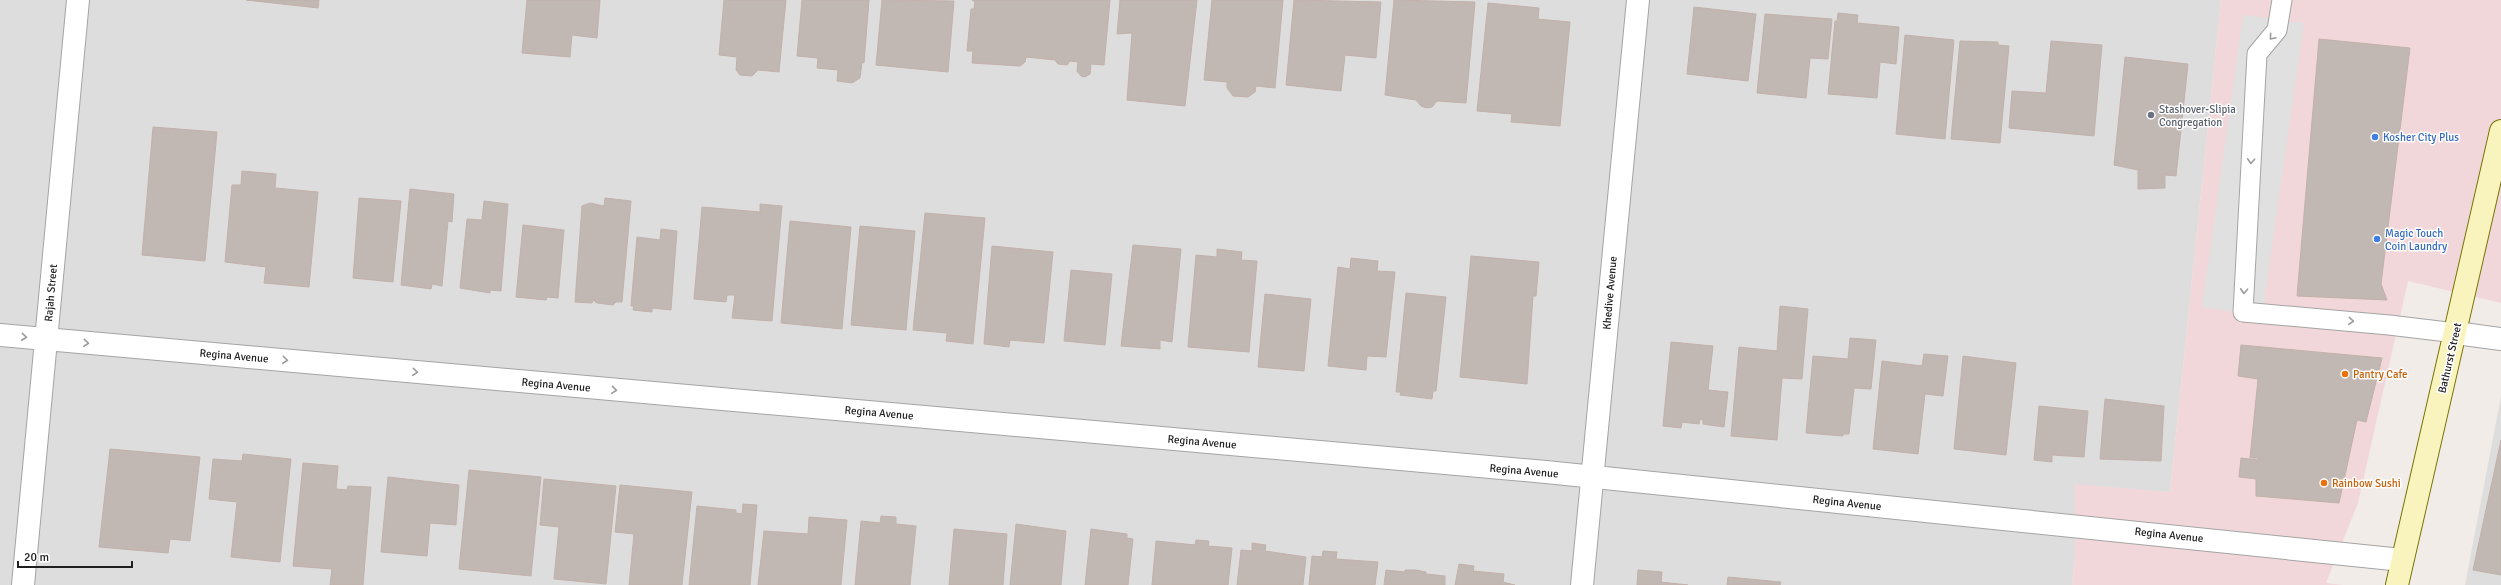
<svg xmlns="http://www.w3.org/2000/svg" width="2501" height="585" font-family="Signika,sans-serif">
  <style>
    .residential { fill: #deddde }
    .commercial { fill: #f1d7d9 }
    .parking { fill: #e0e0e0 }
    .building { fill: #c1b7b3; stroke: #c2b1aa }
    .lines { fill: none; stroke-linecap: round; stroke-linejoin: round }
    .service-casing { stroke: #a4a4a4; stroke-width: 21 }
    .minor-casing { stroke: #a4a4a4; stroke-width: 24 }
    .secondary-casing { stroke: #787507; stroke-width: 24 }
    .service { stroke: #fff; stroke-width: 19 }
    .minor { stroke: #fff; stroke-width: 22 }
    .secondary { stroke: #f9f4bd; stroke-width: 22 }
    .oneway { stroke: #9b9b9b }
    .worship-dot { fill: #6b7280; stroke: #fff; stroke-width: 1.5 }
    .shop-dot { fill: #3f7fe0; stroke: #fff; stroke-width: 1.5 }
    .food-dot { fill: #e8710a; stroke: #fff; stroke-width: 1.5 }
    .labels { text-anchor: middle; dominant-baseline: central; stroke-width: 3; stroke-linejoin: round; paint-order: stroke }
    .worship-label { font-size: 11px; fill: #5b616d; stroke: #fff; text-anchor: start }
    .shop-label { font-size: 11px; fill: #366cbe; stroke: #fff; text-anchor: start }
    .street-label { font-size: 11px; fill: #202020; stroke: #fff }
    .food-label { font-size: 11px; fill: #c56008; stroke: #fff; text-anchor: start }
  </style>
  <rect width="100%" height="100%" fill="#f1ece7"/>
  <path class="residential" d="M0,0H2221L2170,492L2075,485V556L2072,585H0Z
    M2501,396V585H2465Z"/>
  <path class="commercial" d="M2221,0H2501V303L2408,281L2358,503L2326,583L2343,585H2072L2075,556V484L2170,492Z"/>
  <path class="parking" d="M2243,15L2304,23L2262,316L2202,307Z"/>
  <path class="building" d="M246,0H319L318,8Z
    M527,0H600L597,38L572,35L570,57L522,53Z
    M724,0H786L779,72L758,70L752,76L740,75L736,70L737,57L719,55Z
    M802,0H869L864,63L862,62L860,78L852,83L837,81L838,70L817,68L818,58L797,56Z
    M882,0L954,1L948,72L876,65Z
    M972,0H1110L1104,65L1091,64L1090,74L1085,77L1081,76L1077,71L1078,62L1070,61L1067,65L1058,64L1055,60L1026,57L1025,62L1020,66L972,63L973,51H967L971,9H974L975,2Z
    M1120,0H1197L1185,106L1127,100L1132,33L1117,34Z
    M1212,0H1283L1275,88L1256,86L1255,92L1248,97L1233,96L1227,88V82L1204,80Z
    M1294,0L1381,2L1376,58L1345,55L1341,91L1286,85Z
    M1394,0L1475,2L1466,103L1437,101L1432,107L1427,108L1421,106L1416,100L1385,95Z
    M1488,3L1539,8L1538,19L1570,22L1560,126L1511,122L1512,114L1477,111Z
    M1694,7L1756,14L1748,81L1687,74Z
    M1838,13L1858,15L1857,23L1899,27L1896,64L1880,62L1877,98L1828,94L1835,21H1837Z
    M1765,14L1832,19L1828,59L1810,58L1806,98L1757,93Z
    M1905,35L1954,40L1945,139L1896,134Z
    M2319,39L2410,48L2381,284L2387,300L2297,296Z
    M1960,41L1998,42V45L2009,46L2000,143L1951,139Z
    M2051,41L2102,45L2094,136L2009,128L2012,91L2046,93Z
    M2125,57L2188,64L2176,176L2165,175V188L2138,189V170L2114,165Z
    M153,127L217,132L205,261L142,255Z
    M242,171L276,174L275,188L318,192L309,287L264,283L266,267L225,262L232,185H241Z
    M410,189L454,194L452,222L448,221L442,286L432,284L431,289L401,285Z
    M359,198L401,201L393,282L353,278Z
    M605,198L631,201L622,302H616L613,305L597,303L593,300L592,303L575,302L582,206L590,203L604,206Z
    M484,201L508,204L501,291L490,290V293L460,288L467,219L482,220Z
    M760,204L782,206L772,321L732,318L735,295H727L726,302L694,299L702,207L760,212Z
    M925,213L985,218L973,344L946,341L947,333L913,330Z
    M790,221L851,227L842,329L781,323Z
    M523,225L564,230L558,298L547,297L546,300L516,297Z
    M860,226L915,231L906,330L851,325Z
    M661,229L677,231L671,310L652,308V312L633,310L634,306H631L637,237L660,240Z
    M1133,245L1181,249L1172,342L1160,340V349L1121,346Z
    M992,246L1053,252L1044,343L1010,340L1009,347L984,344Z
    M1217,249L1242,252L1241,260L1257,261L1249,352L1188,347L1196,255L1217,257Z
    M1471,256L1539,262L1536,296H1533L1527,384L1460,377Z
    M1351,258L1378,261L1377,271L1395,272L1386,357L1367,356L1366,370L1328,366L1338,267L1350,269Z
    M1071,270L1112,274L1105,345L1064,341Z
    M1406,293L1446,297L1436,391H1433L1432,399L1400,395L1401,392H1396Z
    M1265,294L1311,299L1304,371L1258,367Z
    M1780,306L1808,309L1802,379L1782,378L1777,440L1731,436L1739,347L1777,351Z
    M1850,338L1876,340L1871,389L1854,388L1849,434H1843V436L1806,433L1813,356L1848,359Z
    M1671,342L1713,346L1708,390L1728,392L1724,427L1703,424V420L1700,419L1699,424L1682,422L1681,428L1663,426Z
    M2241,345L2382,358L2366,422L2357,420L2339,503L2256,496V479L2239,477L2241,458L2258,460V458H2250L2258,379L2238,376Z
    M1924,354L1948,356L1943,396L1925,394L1918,454L1873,449L1882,361L1922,366Z
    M1963,356L2016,363L2006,455L1954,449Z
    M2105,399L2164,406L2161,461L2100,459Z
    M2039,406L2088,411L2084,457L2052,455V462L2034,460Z
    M2501,440V575L2473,570Z
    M110,449L200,457L190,541L170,539L168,553L99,547Z
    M243,454L291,459L280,562L231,557L237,502L209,499L213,459L242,461Z
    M303,463L338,466L336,489L347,490L348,486L371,487L363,585H330L332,569L293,566Z
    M469,470L541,477L531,576L459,569Z
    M388,477L459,485L456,525L430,523L427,556L381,552Z
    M544,479L616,486L606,584L554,579L559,527L540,525Z
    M620,485L692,492L682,585H629L634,534L615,532Z
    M743,504L757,505L750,585H689L697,506L736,510V513L742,514Z
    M881,516L896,517V524L916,526L910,585H855L861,521L880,523Z
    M809,517L847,520L841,585H758L764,531L808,534Z
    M1016,524L1066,531L1061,585H1010Z
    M954,529L1007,534L1003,585H949Z
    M1091,529L1127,534V538L1133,539L1128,585H1085Z
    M1196,540L1209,541L1208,546L1232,548L1228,585H1152L1156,541L1195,545Z
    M1252,543L1266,545L1265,551L1306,557L1303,585H1237L1241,550L1252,551Z
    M1323,551L1337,552L1336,559L1378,562L1375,585H1309L1312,556L1322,557Z
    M1459,564L1474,566L1473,571L1504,574L1503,582L1515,585H1455Z
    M1386,570L1405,572V570H1416L1426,572V574L1445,576V585H1384Z
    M1638,570L1662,572L1661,582L1688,585H1637Z
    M1728,577L1781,582L1780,585H1727Z"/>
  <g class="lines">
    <defs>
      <path id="service" d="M2282,0L2277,30L2257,54L2243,312L2389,325L2456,333"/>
      <path id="minor" d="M2456,333L2501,339
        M0,335L1546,472L2402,560
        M23,585L78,0
        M1582,585L1638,0"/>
      <path id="secondary" d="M2397,585L2501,131"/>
    </defs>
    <use href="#service" class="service-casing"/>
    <use href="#minor" class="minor-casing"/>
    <use href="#secondary" class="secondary-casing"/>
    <use href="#service" class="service"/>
    <use href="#minor" class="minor"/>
    <use href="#secondary" class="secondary"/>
  </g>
  <defs><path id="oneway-chevron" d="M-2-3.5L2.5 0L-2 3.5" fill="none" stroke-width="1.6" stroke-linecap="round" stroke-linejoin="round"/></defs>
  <g class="oneway">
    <use href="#oneway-chevron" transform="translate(2272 37) rotate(130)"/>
    <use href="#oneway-chevron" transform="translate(2251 161) rotate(93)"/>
    <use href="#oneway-chevron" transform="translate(2244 291) rotate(93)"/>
    <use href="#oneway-chevron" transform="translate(2351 321) rotate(5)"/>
    <use href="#oneway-chevron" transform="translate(24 337) rotate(6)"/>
    <use href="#oneway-chevron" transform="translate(86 343) rotate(5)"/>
    <use href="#oneway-chevron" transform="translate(285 360) rotate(5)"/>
    <use href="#oneway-chevron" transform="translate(415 372) rotate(5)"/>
    <use href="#oneway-chevron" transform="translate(614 390) rotate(5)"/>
  </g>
  <circle class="worship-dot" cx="2151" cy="115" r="4"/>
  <g class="shop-dot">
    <circle cx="2375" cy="137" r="4"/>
    <circle cx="2377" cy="239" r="4"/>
  </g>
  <g class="food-dot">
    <circle cx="2345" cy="374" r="4"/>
    <circle cx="2324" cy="483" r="4"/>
  </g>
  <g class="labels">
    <g class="worship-label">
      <text x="2159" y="109">Stashover-Slipia<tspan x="2159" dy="13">Congregation</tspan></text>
    </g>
    <g class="shop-label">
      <text x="2383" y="137">Kosher City Plus</text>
      <text x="2385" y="233">Magic Touch<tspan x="2385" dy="13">Coin Laundry</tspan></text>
    </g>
    <g class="street-label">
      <text transform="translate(51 293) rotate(-85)">Rajah Street</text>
      <text transform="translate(1610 293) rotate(-85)">Khedive Avenue</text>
      <text transform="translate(234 356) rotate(5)">Regina Avenue</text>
      <text transform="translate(2450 358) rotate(-77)">Bathurst Street</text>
      <text transform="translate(556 385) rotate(5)">Regina Avenue</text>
      <text transform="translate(879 413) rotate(5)">Regina Avenue</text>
      <text transform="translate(1202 442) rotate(5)">Regina Avenue</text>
      <text transform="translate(1524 471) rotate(5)">Regina Avenue</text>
      <text transform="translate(1847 503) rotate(6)">Regina Avenue</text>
      <text transform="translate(2169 535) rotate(6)">Regina Avenue</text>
    </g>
    <g class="food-label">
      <text x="2353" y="374">Pantry Cafe</text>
      <text x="2332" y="483">Rainbow Sushi</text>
    </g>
  </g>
  <path d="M18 561v6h114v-6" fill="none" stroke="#202020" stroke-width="2"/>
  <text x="24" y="561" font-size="12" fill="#202020" stroke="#ffffff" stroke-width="3" paint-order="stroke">20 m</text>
</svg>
